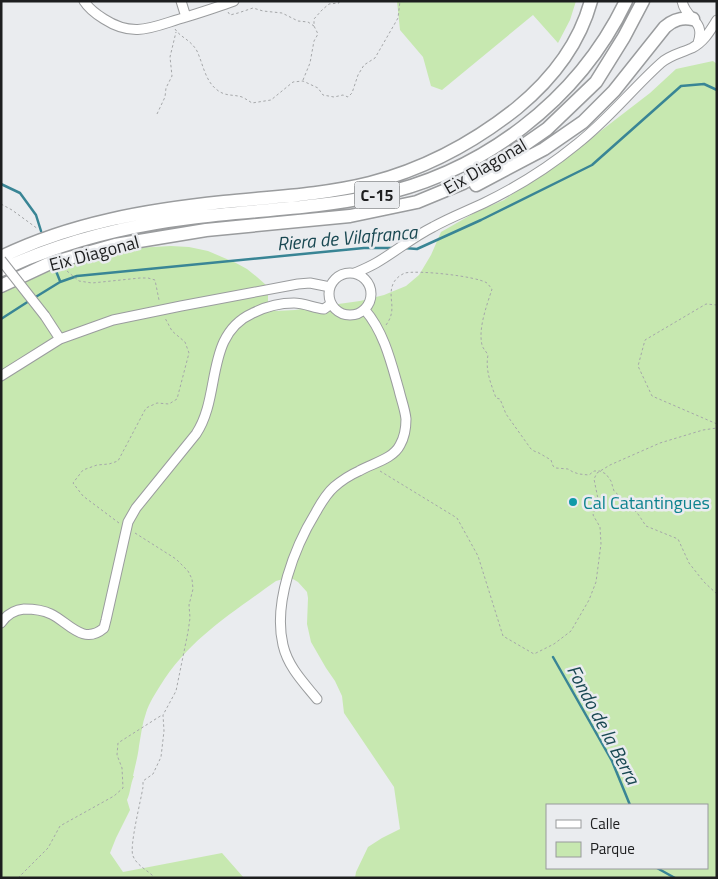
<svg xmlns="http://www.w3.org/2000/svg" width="718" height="879" font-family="'Titillium Web',sans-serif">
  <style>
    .green { fill: #c7e8b0; fill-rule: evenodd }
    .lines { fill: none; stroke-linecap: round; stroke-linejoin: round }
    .stream { stroke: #398595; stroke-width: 2.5 }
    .minor-casing { stroke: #9a9c9e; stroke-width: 11 }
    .highway-casing { stroke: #9a9c9e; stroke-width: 15 }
    .path { stroke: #a5a7a9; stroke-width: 1; stroke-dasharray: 2.5 2.5; stroke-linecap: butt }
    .minor { stroke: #fff; stroke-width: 9 }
    .highway { stroke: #fff; stroke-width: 12 }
    .minor-bridge-casing { stroke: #9a9c9e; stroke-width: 11; stroke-linecap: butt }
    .minor-bridge { stroke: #fff; stroke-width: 9 }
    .culture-dot { fill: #0f9aa8; stroke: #eaecef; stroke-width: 2 }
    .labels { text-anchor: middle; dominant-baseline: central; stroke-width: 5; stroke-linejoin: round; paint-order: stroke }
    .shield { fill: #eaecef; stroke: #5a5c5d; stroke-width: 1 }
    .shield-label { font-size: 16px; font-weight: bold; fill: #1d1e1f }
    .street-label { font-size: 18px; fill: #1d1e1f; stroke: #eaecef }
    .culture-label { font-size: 18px; fill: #0d838f; stroke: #eaecef; text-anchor: start }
    .water-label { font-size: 19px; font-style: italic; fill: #194852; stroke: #eaecef }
  </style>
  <rect width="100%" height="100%" fill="#eaecef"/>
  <path class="green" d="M397,1H576L570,20L558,43L533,15L442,90L431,86L423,57L400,30Z
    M713,61L717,64V878H355L356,872L368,847L382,838L400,829L394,787L344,713L342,696L335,681L326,668L311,642L307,624L308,598L307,592L298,582L293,579L287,578L276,581L266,588C225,618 188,641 160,686C155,694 149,703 146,713C142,724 141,735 139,746C138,756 135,766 133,776H134C130,785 131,791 127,800L130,810L116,838L110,853L123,872L222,853L244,878H1V280L97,253L134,248L171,246L189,247L208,251L236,263L247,269L257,277L266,285L268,291V305L271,309L276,311L295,310L360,301L384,295L406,286L419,275L431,255L441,232L476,212L504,200L531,181L550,170L650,93L676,69ZM547,805H707V868H547Z"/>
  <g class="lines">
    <path class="stream" d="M1,184L20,193L36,215L41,231
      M404,248L417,249L481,220L592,165L681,86L704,84L717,90
      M56,271L60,281
      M34,298L60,282L77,276L364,248H394
      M1,319L29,301
      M553,657L612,761L630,805
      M657,868L675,878"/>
    <defs>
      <path id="minor" d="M84,1C89,9 96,14 104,19C135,39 154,26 186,17C202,12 218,7 234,1
        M181,1L186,17
        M682,1C686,21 706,19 698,43
        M329 294a21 21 0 1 1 42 0a21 21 0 1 1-42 0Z
        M355,273C362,270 369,267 376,263C395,252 413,237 433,227C449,218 467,211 484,203C517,187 549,167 577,144C608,120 632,89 661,63C670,55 681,53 692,48C704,42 710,31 717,20
        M45,316L60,339
        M1,376L60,339L113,320L181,306L298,284L310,283L330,287
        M1,623C7,614 14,610 24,609C33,609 43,610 51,614C68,622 83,646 104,628L106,620L128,522L136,508L196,434C222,395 204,335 253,313C265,307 280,303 294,303C304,303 314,308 324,309L331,304
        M317,699C304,683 288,667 283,645C273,603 294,548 316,512C321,503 326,494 334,487C341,481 350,475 359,471C373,463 393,459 400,445C404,438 406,427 406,419C405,409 401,399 399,390C391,362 384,332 365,310"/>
      <path id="highway" d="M476,185L544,149L583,122L614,91L665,27C674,19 682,17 693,19
        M1,257C71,223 147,210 224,202C272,197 322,195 370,183C424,169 473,143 517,108C551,80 579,45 591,1
        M1,270C61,242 125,226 190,218C251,210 314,209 374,196C482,173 578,101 626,1
        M1,286L48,264L115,245L206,230L350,216L417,202L463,183L501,161L547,129L596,82L624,37L643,1"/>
    </defs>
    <use href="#minor" class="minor-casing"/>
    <use href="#highway" class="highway-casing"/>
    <path class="path" d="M228,12L230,15L238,13L253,8L263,11L282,13L298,21L308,22L314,26
      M175,29C181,38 190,39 197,51C203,64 205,80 216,89C225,97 233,94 242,97C246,99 249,101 252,103L271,100L293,82L303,81L318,88L323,95L334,97L343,95L348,97L352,93L358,75L364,65L375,58L398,18L400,1
      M303,80L310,63L314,41L318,34L314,26V19L322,10L329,4L339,3V1
      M157,114L165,97L166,88L172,76L170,57L176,32
      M1,204L12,210L38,229
      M67,271L79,281L92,283L140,278H148L155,280L159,300
      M717,305L706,304L645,340L638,366L652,396L717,424
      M386,325C398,309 387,298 393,284C395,279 400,275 405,273C418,270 476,276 487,283C489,285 490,287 492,289C487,305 478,328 482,345C483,349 486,351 488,355C485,370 491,384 496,398L500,399L506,414L531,449L534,451L539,453L551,460L553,466L556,468L568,469L573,472L579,474L589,475L594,471H600L606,474L611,481L614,491L626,502L638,514L646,526L678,539L689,563L704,582L717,594
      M380,471L457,518L478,556L503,636L534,654L554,644L571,631L589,600L596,582L601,544L600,527L593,515L597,503L598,499L594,479L597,473L610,465L660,443L703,430L717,428
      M119,523L83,496L73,483L83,470L97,465L109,464L118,461L146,408L157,403L169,404L177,399L189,353L185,342L172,331L165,318
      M135,533L176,559L188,571L192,579L193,589L189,605L190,618L188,632L176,691L163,715L164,731L161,757L153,774L143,781V787C141,800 129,847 133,856C137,866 149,871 155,878
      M18,878L48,848L60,826L114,796L123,788L122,768L117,755L118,743L162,715"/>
    <use href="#minor" class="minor"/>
    <use href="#highway" class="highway"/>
    <defs>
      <path id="minor-bridge" d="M1,260L45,316"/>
    </defs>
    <use href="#minor-bridge" class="minor-bridge-casing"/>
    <use href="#minor-bridge" class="minor-bridge"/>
  </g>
  <circle class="culture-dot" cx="573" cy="502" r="5"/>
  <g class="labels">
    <rect class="shield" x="354.5" y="181.5" width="45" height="27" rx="4"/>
    <g class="shield-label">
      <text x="377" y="195">C-15</text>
    </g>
    <g class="street-label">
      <text transform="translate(485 166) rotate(-30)">Eix Diagonal</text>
      <text transform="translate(94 253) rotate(-15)">Eix Diagonal</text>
    </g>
    <g class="culture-label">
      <text x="583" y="502">Cal Catantingues</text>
    </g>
    <g class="water-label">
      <text transform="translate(347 237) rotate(-5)">Riera de Vilafranca</text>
      <text transform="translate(604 724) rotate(62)">Fondo de la Berra</text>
    </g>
  </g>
  <rect width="718" height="879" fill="none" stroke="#1d1e1f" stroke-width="5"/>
  <rect x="546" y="804" width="162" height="65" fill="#eaecef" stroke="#989a9c"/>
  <rect x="556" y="820" width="25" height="8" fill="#ffffff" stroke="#989a9c"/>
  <text x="590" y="829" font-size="15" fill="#1d1e1f">Calle</text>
  <rect x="556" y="842" width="25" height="15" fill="#c7e8b0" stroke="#989a9c"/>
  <text x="590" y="854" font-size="15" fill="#1d1e1f">Parque</text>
</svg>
